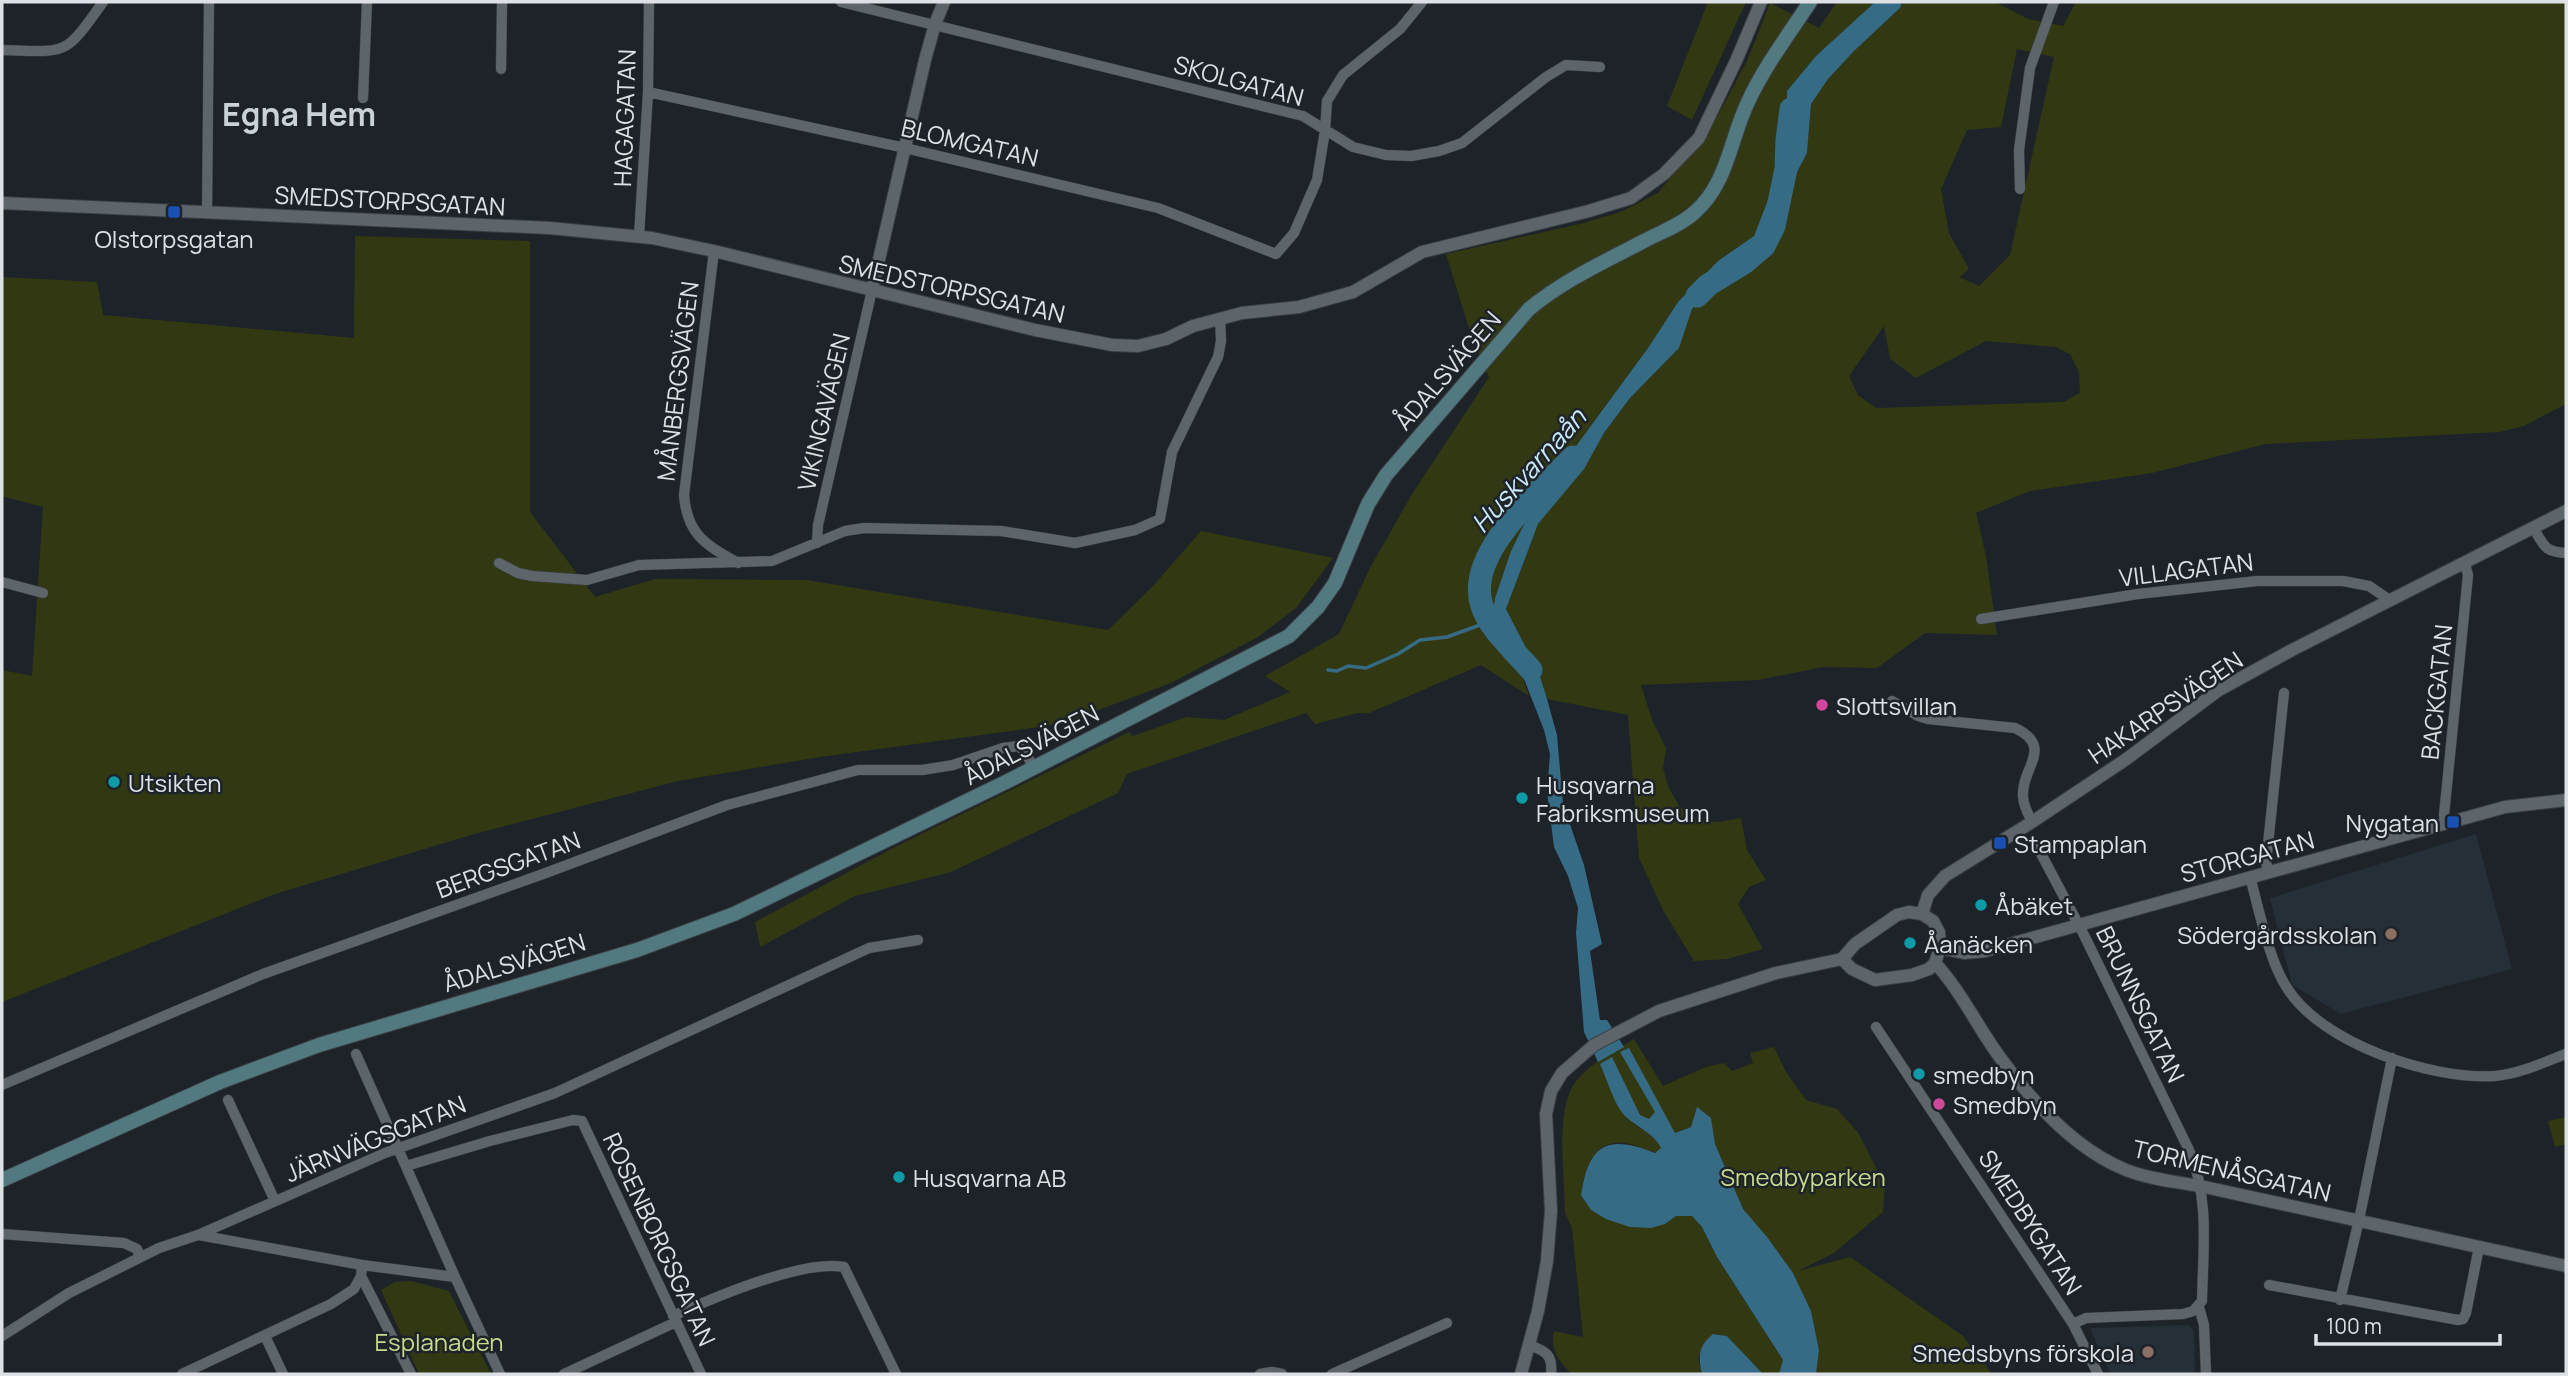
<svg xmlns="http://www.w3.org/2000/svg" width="2568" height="1376" font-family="Manrope,sans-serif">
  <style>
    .built { fill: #242f38 }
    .green { fill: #323912; fill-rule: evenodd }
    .water { fill: #366b85 }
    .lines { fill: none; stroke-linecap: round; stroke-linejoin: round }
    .stream { stroke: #366b85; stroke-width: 3.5 }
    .river { stroke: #366b85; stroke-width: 23 }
    .minor-casing { stroke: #3a4044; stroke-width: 11 }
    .tertiary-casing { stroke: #3a4044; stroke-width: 14 }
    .secondary-casing { stroke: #3a4044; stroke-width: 16 }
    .minor { stroke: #5e656a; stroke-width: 10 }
    .tertiary { stroke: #5e656a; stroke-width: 12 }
    .secondary { stroke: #52797f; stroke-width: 14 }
    .transit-dot { fill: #1a4fb4; stroke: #1d2328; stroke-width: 2.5 }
    .hotel-dot { fill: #d1479c; stroke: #1d2328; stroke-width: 2.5 }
    .culture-dot { fill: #0f9aa8; stroke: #1d2328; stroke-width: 2.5 }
    .education-dot { fill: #8d6e63; stroke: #1d2328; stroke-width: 2.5 }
    .labels { text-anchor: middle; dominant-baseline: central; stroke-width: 5; stroke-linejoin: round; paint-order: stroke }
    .street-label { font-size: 24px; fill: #dde1e5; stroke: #1d2328 }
    .poi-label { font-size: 24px; fill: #dde1e5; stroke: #1d2328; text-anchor: start }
    .park-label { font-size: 24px; fill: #cad98d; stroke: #1d2328 }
    .water-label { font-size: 26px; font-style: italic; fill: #c9e9f9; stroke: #1d2328 }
    .district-label { font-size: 32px; font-weight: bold; fill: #cad2d8; stroke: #1d2328 }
  </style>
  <rect width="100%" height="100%" fill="#1d2328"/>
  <path class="built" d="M2476,834L2512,969L2341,1014L2292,985L2270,898Z
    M2189,1325L2194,1331L2195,1374H2110L2090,1328Z"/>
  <path class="green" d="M1708,2H1746L1692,120L1667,106Z
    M1837,2H1875L1816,56L1787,91V151L1754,236L1718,261L1678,302L1648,348L1535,502L1511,551L1495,598L1492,619L1511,646L1529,696L1481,665L1369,713H1358L1315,724L1306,713L1127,774L1118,793L951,872L855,896L760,947L755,922L895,847L1129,732L1133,736L1187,717L1224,720L1290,692L1265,676L1339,634L1370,568L1412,494L1489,377L1472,338L1446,254L1584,223L1623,211L1658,193L1710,130L1747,61L1770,3L1819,28Z
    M1902,2H1995L2028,19L2063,26L2076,2H2566V404L2524,426L2500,432L2266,444L2152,473L2030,491L1976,513L1986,556L1997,635L1925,633L1877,668L1823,667L1758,680L1641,685L1652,720L1666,748L1663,768L1668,786L1679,806L1698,820L1719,822L1741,818L1747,850L1766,880L1749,887L1738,904L1763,949L1727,959L1694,961L1664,912L1639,858L1628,715L1547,699L1539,673L1506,609L1538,524L1584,468L1604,433L1630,398L1679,348L1692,309L1727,269L1748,263L1782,218L1795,176L1807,153L1811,104L1828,79L1854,51L1900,8ZM2017,49L2054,57L2010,255L1979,286L1959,277L1969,269L1949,233L1941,189L1967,130L2001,127ZM1884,326L1890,359L1916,378L1986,341L2056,347L2070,354L2079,372L2080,393L2063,402L1876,408L1858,395L1849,376Z
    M355,236L530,241V512L595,597L655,579L807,580L1108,630L1152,587L1201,531L1333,558L1296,608L1258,637L1171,683L1061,724L820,757L678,781L471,835L275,894L2,1002V670L32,676L43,507L2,496V277L97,282L103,315L354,338Z
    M1634,1039L1663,1086L1706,1067L1724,1063L1732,1071L1753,1063L1750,1053L1774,1047L1786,1072L1806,1100L1837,1109L1859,1134L1885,1186L1883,1212L1834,1253L1798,1271L1850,1257L1963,1336L1992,1374H1816L1819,1350L1811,1311L1793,1273L1743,1210L1715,1144L1711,1118L1698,1108L1691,1127L1675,1133L1651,1124L1632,1122C1643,1131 1655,1135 1661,1148L1659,1153C1648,1152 1637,1145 1626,1143C1593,1139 1585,1169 1581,1195L1665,1224L1676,1216H1692L1702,1227L1717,1257L1783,1360L1781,1373L1763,1374L1727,1336L1713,1334L1698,1357L1702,1374H1572C1559,1362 1550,1349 1554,1331L1583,1337L1572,1228L1565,1213C1565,1177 1554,1107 1577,1080C1592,1062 1614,1052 1634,1039Z
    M2566,1117V1144L2555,1147L2548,1121Z
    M411,1281L449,1291L491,1374H419L381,1290L395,1282Z"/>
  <path class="water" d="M1875,2H1902L1900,8L1854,51L1828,79L1811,104L1807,153L1795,176L1782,218L1748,263L1727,269L1692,309L1679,348L1630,398L1604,433L1584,469L1538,524L1506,609L1539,673L1547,699L1557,735L1563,804L1584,865L1602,944L1590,951L1600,1020H1607L1624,1047L1598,1062L1584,1032L1576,933L1578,908L1568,876L1554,847L1547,792L1550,754L1544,730L1511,646L1492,619L1495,598L1511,551L1535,502L1648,348L1678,302L1718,261L1754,236L1787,151V91L1816,56Z
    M1629,1048L1675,1133L1691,1127L1697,1107L1711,1118L1715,1144L1743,1209L1767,1237L1793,1273L1811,1311L1819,1350L1816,1374H1779L1783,1360L1717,1257L1702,1227L1692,1216H1676L1665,1224L1651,1228L1630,1227L1606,1219L1591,1210L1581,1195C1589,1144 1607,1134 1655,1153L1661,1148C1654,1133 1636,1127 1624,1115C1613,1102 1607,1079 1600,1064L1612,1057L1640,1115L1649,1119L1655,1112L1620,1052Z
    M1713,1334L1727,1336L1763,1374H1702C1698,1357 1698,1346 1713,1334Z"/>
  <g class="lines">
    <path class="stream" d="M1328,670L1337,671L1348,666L1366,668L1398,654L1420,640L1447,637L1491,621"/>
    <path class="river" d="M1697,296L1708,285L1744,263L1764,246L1774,226L1786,169L1787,140L1791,109
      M1531,670C1515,651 1490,630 1482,606C1464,554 1541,490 1573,457"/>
    <defs>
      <path id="minor" d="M841,2L1303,116L1353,147L1386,155L1411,156L1439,151L1462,143L1546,77L1566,65L1600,67
        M2,50C68,52 64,57 103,2
        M501,69L502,2
        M648,92L905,148L1158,208L1276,254L1294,233L1317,180L1325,131L1327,101L1343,75L1400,29L1422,2
        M363,98L367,2
        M2020,189L2019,150L2030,68L2054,2
        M207,213L209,2
        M639,236L648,92L649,2
        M714,251L684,495C687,535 706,545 738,563
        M2534,529C2544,546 2545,552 2566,553
        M817,543L818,525L872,290
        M499,563L518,573L532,576L587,580L639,565L772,561L845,531L864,528L1001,531L1075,543L1135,530L1160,519L1172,452L1218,357L1221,341L1220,318
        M2,582L43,593
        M1981,619L2138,594L2257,581H2343L2369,586L2391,601
        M1892,701L1918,716L1928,719L2015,728C2055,747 2021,768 2023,796C2023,805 2028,814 2032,822
        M2446,824L2444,815L2468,575L2465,564
        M2036,844L2083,933L2189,1150C2210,1197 2203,1251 2202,1301L2193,1311L2183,1314L2086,1318L2073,1324
        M2269,872L2266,863L2284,693
        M2250,877C2259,909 2269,961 2287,988C2322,1044 2432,1080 2495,1076C2520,1074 2544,1062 2566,1054
        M1876,1027L2073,1324L2098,1374
        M356,1054L455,1277
        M2,1085L263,974L543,874L727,805L858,770H922L953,765L1003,748L1019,746L1027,755L1033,767
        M228,1100L275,1201
        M406,1166L490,1141L573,1120L582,1121L701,1374
        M2,1234L124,1243L137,1249L140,1257
        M362,1265L455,1277L500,1374
        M361,1276L411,1374
        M2269,1285L2458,1320L2463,1319L2466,1313L2479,1247
        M2340,1300L2359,1220L2392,1058
        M2199,1307L2204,1325L2206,1374
        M673,1316C713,1298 803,1259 844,1267L896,1374
        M2,1336L69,1293L159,1248L198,1235L385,1153L555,1093L869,948L918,940
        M265,1336L283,1374
        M1529,1345C1546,1351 1553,1355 1551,1374
        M182,1374L331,1304L354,1289L361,1276L362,1265L199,1235
        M564,1374L676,1322
        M1260,1374L1272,1372L1282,1374
        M1332,1374L1447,1323"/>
      <path id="tertiary" d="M2,203L550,228L652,238L714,251L1035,330L1112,345L1138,346L1166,339L1193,326L1242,313L1299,307L1353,292L1422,252L1589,211L1631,198L1664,174L1699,138L1736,61L1761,2
        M872,290L925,60L935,24L944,2
        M1922,914L1928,895L1945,876L2032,822L2125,760L2219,690L2292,650L2566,511
        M1940,948L1964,953L1985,951L2505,807L2566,800
        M1935,963C1961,991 1977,1026 1999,1056C2032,1102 2074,1149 2126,1170C2149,1179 2176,1182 2200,1186L2566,1266
        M1521,1374L1538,1311L1547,1261L1551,1211L1546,1114L1551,1091L1562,1073L1594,1045L1659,1011L1776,973L1842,959L1855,944L1897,915L1909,912L1922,914L1933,921L1939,932L1940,948L1935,963L1929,969L1912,975L1875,980L1852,969L1842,959"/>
      <path id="secondary" d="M2,1180L220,1082L319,1045L637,950L734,914L1008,781L1289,636L1318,607L1335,583L1368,504L1386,475L1529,309C1564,280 1604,262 1644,241C1661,232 1681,225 1695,212C1728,183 1730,139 1748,102C1764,67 1789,34 1810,2"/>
    </defs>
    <use href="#minor" class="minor-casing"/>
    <use href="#tertiary" class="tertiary-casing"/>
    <use href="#secondary" class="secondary-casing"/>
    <use href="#minor" class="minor"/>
    <use href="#tertiary" class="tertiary"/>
    <use href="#secondary" class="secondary"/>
  </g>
  <g class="transit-dot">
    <rect x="167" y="205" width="14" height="14" rx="3.5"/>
    <rect x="2446" y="815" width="14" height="14" rx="3.5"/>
    <rect x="1993" y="836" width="14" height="14" rx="3.5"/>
  </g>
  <g class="hotel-dot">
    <circle cx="1822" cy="705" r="7"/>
    <circle cx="1939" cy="1104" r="7"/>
  </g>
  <g class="culture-dot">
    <circle cx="114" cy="782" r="7"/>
    <circle cx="1522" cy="798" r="7"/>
    <circle cx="1981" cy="905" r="7"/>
    <circle cx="1910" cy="943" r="7"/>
    <circle cx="1919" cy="1074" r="7"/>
    <circle cx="899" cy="1177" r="7"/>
  </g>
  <g class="education-dot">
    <circle cx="2391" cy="934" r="7"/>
    <circle cx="2148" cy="1352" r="7"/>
  </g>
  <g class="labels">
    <g class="street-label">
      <text transform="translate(1239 80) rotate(15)">SKOLGATAN</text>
      <text transform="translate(624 118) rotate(-88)">HAGAGATAN</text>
      <text transform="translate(970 142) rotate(13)">BLOMGATAN</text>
      <text transform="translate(390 200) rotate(3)">SMEDSTORPSGATAN</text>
      <text transform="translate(952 288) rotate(13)">SMEDSTORPSGATAN</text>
      <text transform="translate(1447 370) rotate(-49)">ÅDALSVÄGEN</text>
      <text transform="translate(677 381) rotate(-83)">MÅNBERGSVÄGEN</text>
      <text transform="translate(823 412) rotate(-77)">VIKINGAVÄGEN</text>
      <text transform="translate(2186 569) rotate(-7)">VILLAGATAN</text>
      <text transform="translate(2436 692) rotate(-84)">BACKGATAN</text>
      <text transform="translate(2165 707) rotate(-34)">HAKARPSVÄGEN</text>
      <text transform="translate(1031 744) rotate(-27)">ÅDALSVÄGEN</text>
      <text transform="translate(2247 856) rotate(-15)">STORGATAN</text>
      <text transform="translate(508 864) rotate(-20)">BERGSGATAN</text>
      <text transform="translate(514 962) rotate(-17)">ÅDALSVÄGEN</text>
      <text transform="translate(2141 1004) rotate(64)">BRUNNSGATAN</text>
      <text transform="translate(375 1138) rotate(-22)">JÄRNVÄGSGATAN</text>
      <text transform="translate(2232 1170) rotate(13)">TORMENÅSGATAN</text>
      <text transform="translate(2031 1222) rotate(57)">SMEDBYGATAN</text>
      <text transform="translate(660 1239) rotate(65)">ROSENBORGSGATAN</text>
    </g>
    <g class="poi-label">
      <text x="174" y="238" text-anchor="middle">Olstorpsgatan</text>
      <text x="1836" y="705">Slottsvillan</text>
      <text x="128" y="782">Utsikten</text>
      <text x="1536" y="784">Husqvarna<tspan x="1536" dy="28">Fabriksmuseum</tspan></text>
      <text x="2439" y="822" text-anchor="end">Nygatan</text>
      <text x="2014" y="843">Stampaplan</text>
      <text x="1995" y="905">Åbäket</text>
      <text x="2377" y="934" text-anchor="end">Södergårdsskolan</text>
      <text x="1924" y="943">Åanäcken</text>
      <text x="1933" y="1074">smedbyn</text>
      <text x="1953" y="1104">Smedbyn</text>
      <text x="913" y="1177">Husqvarna AB</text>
      <text x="2134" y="1352" text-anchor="end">Smedsbyns förskola</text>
    </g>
    <g class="park-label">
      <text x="1803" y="1176">Smedbyparken</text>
      <text x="439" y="1341">Esplanaden</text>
    </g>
    <g class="water-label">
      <text transform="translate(1528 470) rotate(-48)">Huskvarnaån</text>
    </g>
    <g class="district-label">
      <text x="299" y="114">Egna Hem</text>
    </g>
  </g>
  <rect width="2568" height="1376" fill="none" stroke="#dde1e5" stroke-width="7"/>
  <path d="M2316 1334v10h184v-10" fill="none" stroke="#dde1e5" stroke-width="3.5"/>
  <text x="2326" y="1334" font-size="21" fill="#dde1e5" stroke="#1d2328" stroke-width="5" paint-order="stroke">100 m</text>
</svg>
